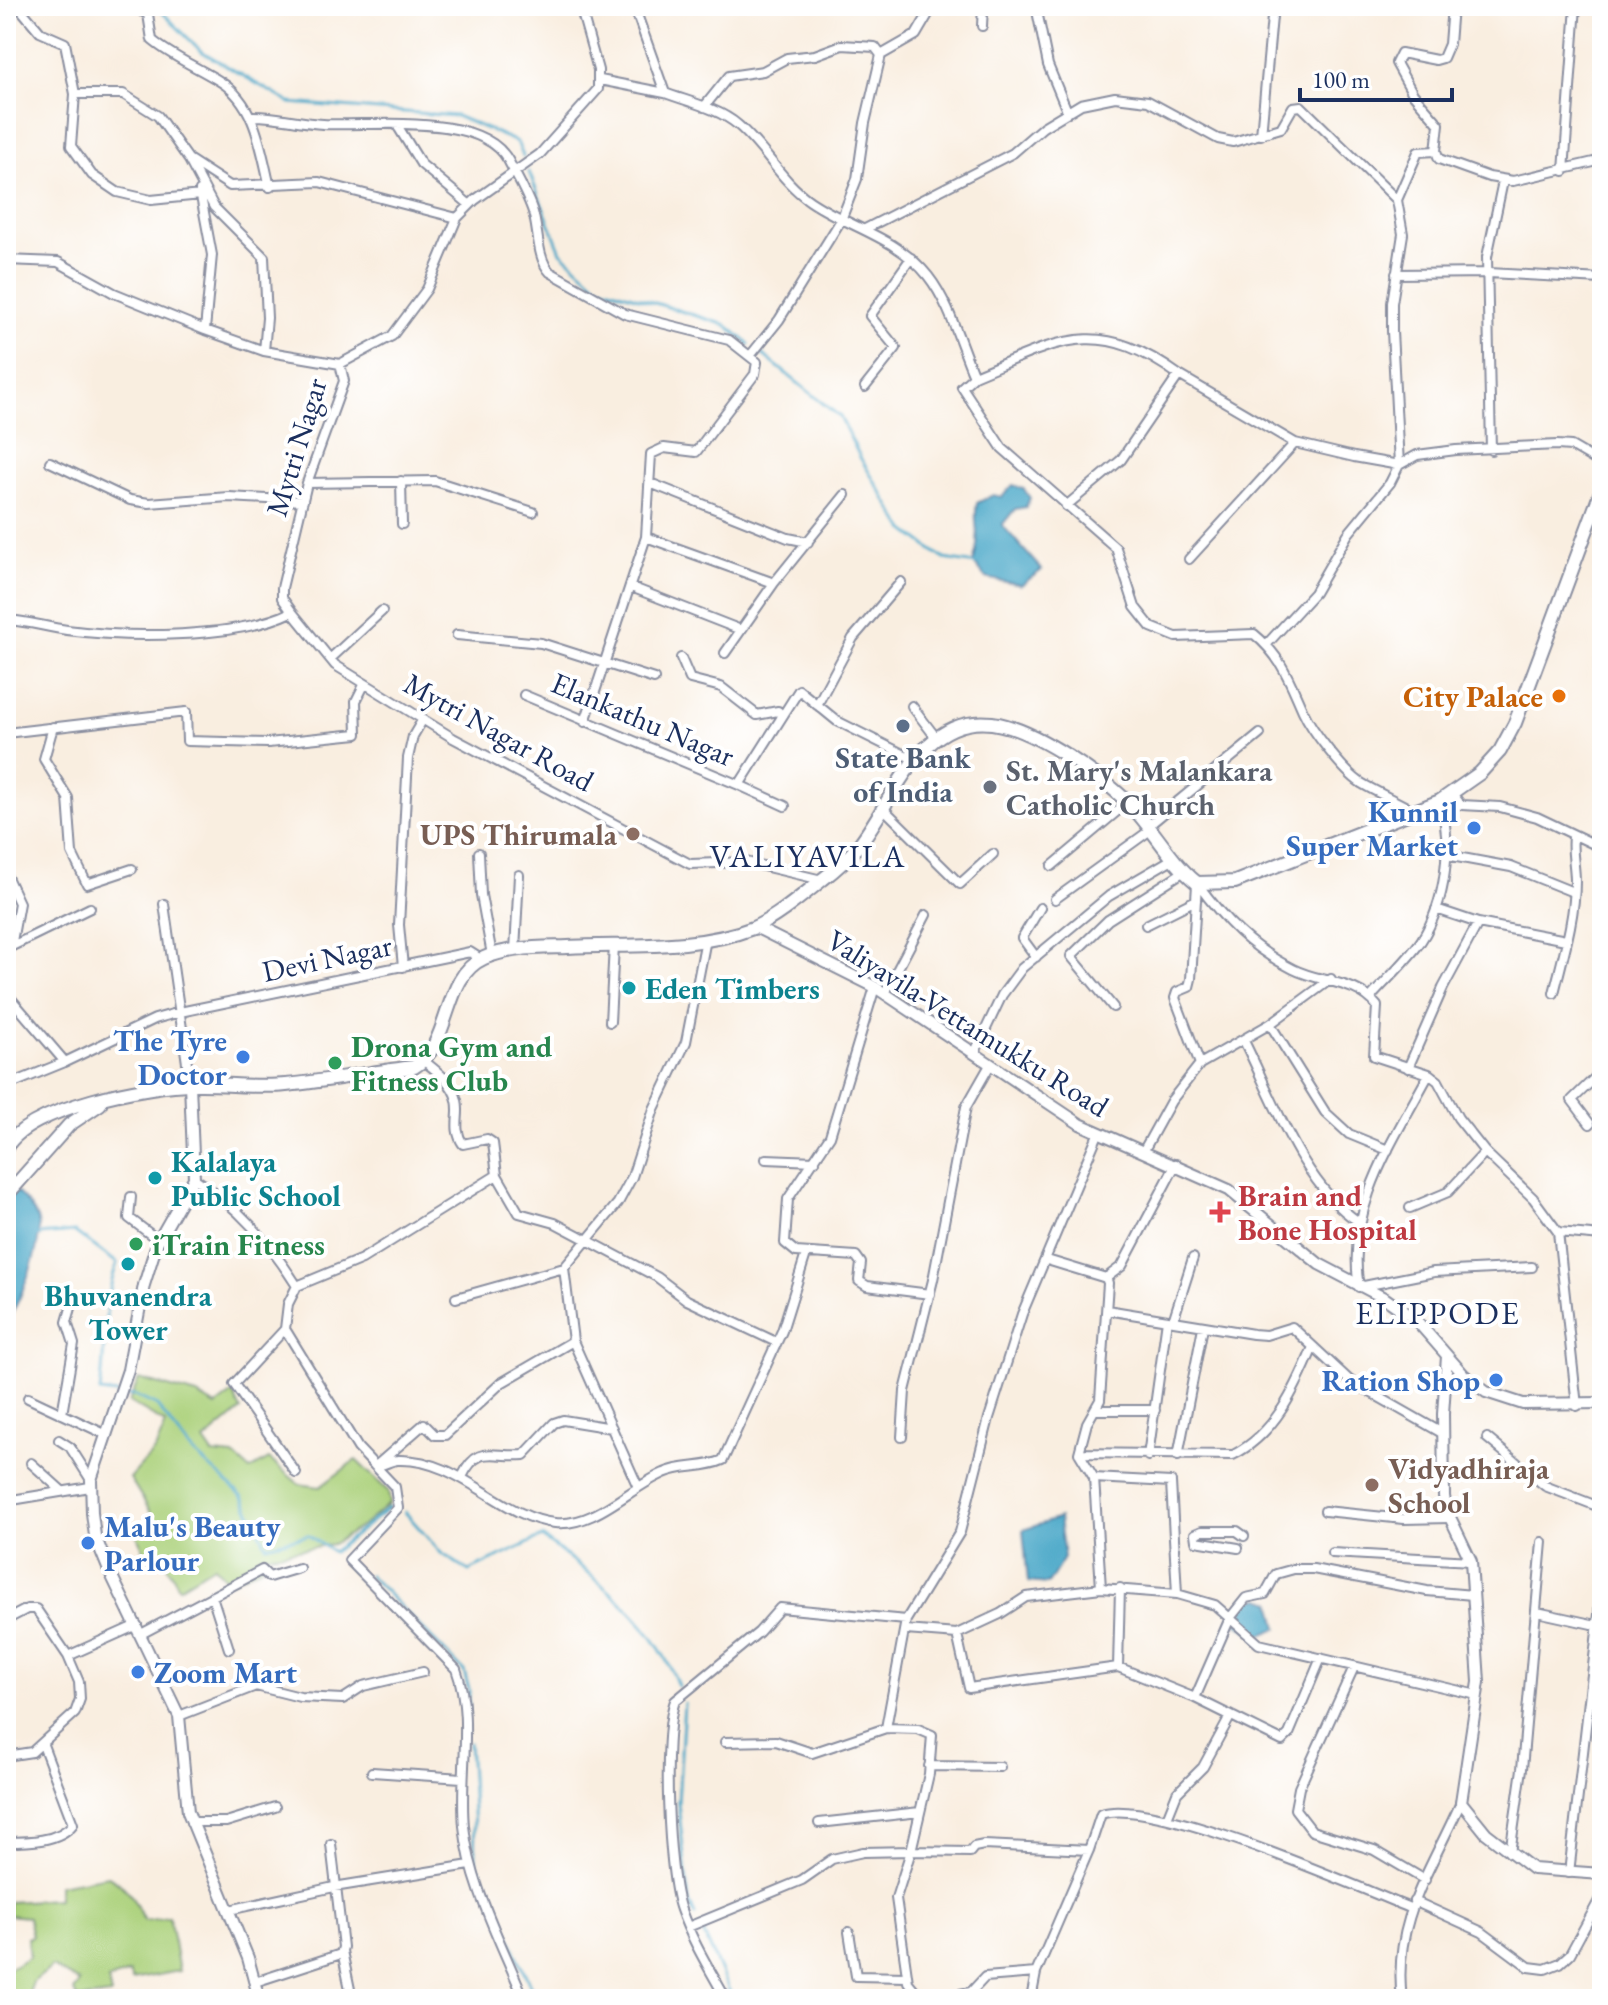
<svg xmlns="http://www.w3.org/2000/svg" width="1608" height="2005" font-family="'EB Garamond',serif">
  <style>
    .green { fill: #acd17b; stroke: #64806c; stroke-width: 2 }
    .water { fill: #4aa7c8; stroke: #326b93; stroke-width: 2 }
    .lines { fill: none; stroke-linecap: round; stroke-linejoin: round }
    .stream { stroke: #4aa7c8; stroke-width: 3 }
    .minor-casing { stroke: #8a8e9f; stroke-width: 12 }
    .tertiary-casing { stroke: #8a8e9f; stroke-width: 14 }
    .secondary-casing { stroke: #8a8e9f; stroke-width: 16 }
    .minor { stroke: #fff; stroke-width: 8 }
    .tertiary { stroke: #fff; stroke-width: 10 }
    .secondary { stroke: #fff; stroke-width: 12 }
    .food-dot { fill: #e8710a; stroke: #fff; stroke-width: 3 }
    .service-dot { fill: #5c6f8a; stroke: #fff; stroke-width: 3 }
    .worship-dot { fill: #6b7280; stroke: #fff; stroke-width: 3 }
    .shop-dot { fill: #3f7fe0; stroke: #fff; stroke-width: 3 }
    .education-dot { fill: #8d6e63; stroke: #fff; stroke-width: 3 }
    .culture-dot { fill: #0f9aa8; stroke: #fff; stroke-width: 3 }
    .leisure-dot { fill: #2e9e5b; stroke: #fff; stroke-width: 3 }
    .health-dot { fill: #e0444e; stroke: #fff; stroke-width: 3 }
    .labels { text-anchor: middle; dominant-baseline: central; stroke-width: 8; stroke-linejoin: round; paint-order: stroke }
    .street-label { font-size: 30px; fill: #1b2f5e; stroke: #fff }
    .food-label { font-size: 30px; font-weight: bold; fill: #c56008; stroke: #fff; text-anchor: end }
    .service-label { font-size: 30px; font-weight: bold; fill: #4e5e75; stroke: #fff }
    .worship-label { font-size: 30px; font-weight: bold; fill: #5b616d; stroke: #fff; text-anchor: start }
    .shop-label { font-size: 30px; font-weight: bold; fill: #366cbe; stroke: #fff; text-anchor: end }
    .education-label { font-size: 30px; font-weight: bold; fill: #785e54; stroke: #fff; text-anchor: end }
    .culture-label { font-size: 30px; font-weight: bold; fill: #0d838f; stroke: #fff; text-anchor: start }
    .leisure-label { font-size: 30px; font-weight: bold; fill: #27864d; stroke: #fff; text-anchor: start }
    .health-label { font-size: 30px; font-weight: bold; fill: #be3a42; stroke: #fff; text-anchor: start }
    .neighbourhood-label { font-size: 32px; letter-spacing: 2px; fill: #1b2f5e; stroke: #fff }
  </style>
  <rect width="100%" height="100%" fill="#fff"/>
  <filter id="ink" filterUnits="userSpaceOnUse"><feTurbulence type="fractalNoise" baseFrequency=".0125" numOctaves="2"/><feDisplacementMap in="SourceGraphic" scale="16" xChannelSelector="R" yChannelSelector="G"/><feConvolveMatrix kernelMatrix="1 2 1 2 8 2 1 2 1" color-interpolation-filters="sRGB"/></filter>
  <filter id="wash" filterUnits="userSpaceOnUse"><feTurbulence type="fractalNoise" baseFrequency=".006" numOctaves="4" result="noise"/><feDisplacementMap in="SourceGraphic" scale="32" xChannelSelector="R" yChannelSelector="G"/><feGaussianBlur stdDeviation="1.8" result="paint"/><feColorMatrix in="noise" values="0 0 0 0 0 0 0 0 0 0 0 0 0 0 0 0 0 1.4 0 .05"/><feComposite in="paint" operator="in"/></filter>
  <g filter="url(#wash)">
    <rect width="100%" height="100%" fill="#f9eee0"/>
    <path class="green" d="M139,1379L197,1395L216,1406L233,1393L241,1410L204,1441L213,1454L234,1456L250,1470L269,1459L299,1484L320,1487L356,1460L388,1491L390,1503L365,1524L333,1544L267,1555L262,1567L229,1582L214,1566L179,1587L164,1560L149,1562L134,1529L153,1516L130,1478L155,1450L166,1424L129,1402Z
      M108,1876C128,1886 135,1901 144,1921L169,1917L179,1971L132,1980L129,1973L108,1980L111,1995L78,1999L74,1992L79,1982L52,1967L33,1982L27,1999H6V1970L29,1957L27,1938L32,1936L28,1917L8,1915L9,1902L58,1899V1885Z"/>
    <path class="water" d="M1013,485L1024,489L1030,498L1026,507L1015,509L1002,525L1042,570L1021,585L986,578L973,562C983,533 972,527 977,503L993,495L1002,497Z
      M6,1182C18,1193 33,1206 38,1221C44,1243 19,1304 6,1323Z
      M1059,1518L1064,1558L1048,1584L1028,1582L1023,1530Z
      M1261,1598L1272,1602L1278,1628L1257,1637L1236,1623L1248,1601Z"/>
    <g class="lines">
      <path class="stream" d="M156,6L201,51L290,103L456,116L517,142L523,156
        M529,172L561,252L597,285L726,325L749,344
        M762,354L840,417L861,459L904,529L944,559L976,564
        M38,1235L75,1232L117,1263C102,1307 106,1348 100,1392L117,1394
        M124,1395L136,1396L157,1406L193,1452L243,1497L266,1545L308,1535L333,1552L389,1508
        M405,1512L441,1553L469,1571L542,1537C595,1578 655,1621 678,1686
        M369,1575L464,1671L469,1690L468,1716
        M684,1703L678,1803L689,1902L695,1915
        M469,1743L476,1861L536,1999
        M702,1930L733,1999"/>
    </g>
  </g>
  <g filter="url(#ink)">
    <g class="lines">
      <defs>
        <path id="minor" d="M18,6L40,32L65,43L75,94H123L158,116L189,160L214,207L264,257L267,318L264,351
          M130,6L148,14L152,40C172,57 199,68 221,82C256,104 261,150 270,187
          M634,6L665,93C689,102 718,108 738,125C765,148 781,181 810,201C850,228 897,237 928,276C950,304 960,344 974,376L962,387L1002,448L1116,548L1135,607L1151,627L1176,637L1254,634C1282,657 1289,680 1303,711C1312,731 1343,771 1361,783C1378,793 1398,802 1416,812
          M1036,6L1048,65L1067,111
          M1452,6L1449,44L1443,58L1436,60L1401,53L1396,63L1413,94L1439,124L1436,151L1439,159L1489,177L1513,181L1602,160
          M982,26L983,6
          M600,80L665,93
          M75,94L71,146L92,175L117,192L151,200L201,195
          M704,107L729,76L763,71L787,58L815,55L842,45L875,47L881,55
          M251,116C275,115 298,123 323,124C370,127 481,111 508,160C516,175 526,192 532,209C539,228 536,257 550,272L625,314L729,340L757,362L755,374L696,452L664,448L651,454L646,537L585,722
          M397,125L421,164L470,205
          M1261,135L1273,6
          M190,160L230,186L319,182L457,218
          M1564,171L1576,6
          M200,191L212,255L205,330
          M1397,200L1418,152L1436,151
          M865,229L1013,153L1043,127L1081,104L1115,97L1148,101L1218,139L1233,142L1281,128L1293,107L1301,106L1397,200L1403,234L1392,303V331L1399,465L1390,483L1348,534L1314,593L1267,644
          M6,260L58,262L114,293L205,330L264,351L340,364L392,336L427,289L457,218L475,200L540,154L598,89V70L580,6
          M1396,274L1489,273L1602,279
          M750,356L779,320L841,220L857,179L865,123L881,55L916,35L933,6
          M340,364L344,381L307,483L282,588V598L292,612L335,665L453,738L690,864L746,862L822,880
          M974,376C1059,341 1096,315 1179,375
          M865,387L896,348L870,316L911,258
          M1491,450L1487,257L1503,181
          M50,462L130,500L149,503L229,497L303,501
          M401,481L402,524
          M307,483L435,481L533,512
          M650,483L788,538L808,542
          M1066,506L1121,460L1179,375L1295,443L1354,457L1399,465L1417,455L1456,450L1557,445L1571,446L1602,464
          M646,537L774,583
          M1189,559L1295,443
          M631,587L741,630
          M6,620C27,621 46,627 67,630C128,638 236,639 292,612
          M457,635L541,643L654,679
          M725,653L774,583L845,495
          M681,658L690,679L721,687L757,715L778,711L782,716
          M330,659L382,611
          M524,695L739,785L799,690L837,721L913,759
          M817,705L853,638L901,582
          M912,706L937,739
          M53,727L44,759L68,798L72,853L87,884L132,869
          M6,733L186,712L187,741L268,743L357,734L356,701L364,685
          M739,785L785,806
          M1453,795L1461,805L1500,807L1537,817L1602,848
          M884,809L960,884L993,854
          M1148,826L1260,734
          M479,853L481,895L492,955
          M1446,855L1511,867L1573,892
          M1052,866L1127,803
          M6,875L19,903L11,947
          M1197,883C1224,920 1251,948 1293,969C1320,983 1357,980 1377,1006L1374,1056L1429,1074L1438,1081L1458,1118L1485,1152L1533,1198L1558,1232L1577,1406
          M1197,884L1191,979L1189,987L1177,992L1175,998L1200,1064
          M1055,899L1149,831
          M164,904L190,1084
          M1436,909L1478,923L1566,940
          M1146,925L1196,900
          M6,949L90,908
          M515,951L519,875
          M1036,957L1022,938L1040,908
          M403,967L399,925L408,758L413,736L423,719
          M875,987L830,1136L788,1199L785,1243L796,1252L856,1256L861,1263L859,1281L867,1286L930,1294
          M6,993L65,1062L155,1019L180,1012L470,952L481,959
          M885,993L926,915
          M1554,993C1563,956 1575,918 1575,881C1575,865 1571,852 1573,837
          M1371,997C1387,979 1407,961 1421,941C1446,902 1453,845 1440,801
          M1113,1007L1071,956L1108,920L1183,872
          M610,1022L614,945
          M1270,1024L1325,1112L1349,1134L1388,1150
          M1244,1041C1273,1099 1303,1186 1359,1222
          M974,1054L1002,995L1022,968L1109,896L1174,858
          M424,1061C437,1071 453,1083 457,1100C461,1116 452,1128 463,1144L487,1139L493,1143L497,1175L519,1213L555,1223L657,1277L687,1300L776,1342
          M1408,1068L1443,988L1478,923
          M1429,1074C1394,1140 1345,1209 1359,1287L1434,1272L1532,1267
          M6,1086L65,1062
          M1590,1124L1572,1100L1602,1071
          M1144,1150L1171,1101L1200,1064L1270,1024L1331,979
          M766,1159L815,1161
          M194,1178C238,1206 269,1242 297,1286L288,1304L285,1329L358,1448L395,1487L398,1508L349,1560L456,1669C474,1717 459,1775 464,1826C470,1886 502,1944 524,1999
          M131,1197L129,1218L158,1240
          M1410,1208L1448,1192L1485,1152
          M1558,1232L1602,1236
          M1047,1260L1106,1278L1108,1283L1100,1400L1087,1423L1079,1453L1094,1478L1101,1588
          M564,1268L573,1341L638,1487
          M1106,1278L1122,1266L1176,1164
          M297,1286L362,1259L497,1175
          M456,1298L564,1268L618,1203L632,1177L654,1109L686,1042L706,939
          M1107,1310L1253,1334L1266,1335L1292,1327L1349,1380L1442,1433
          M1173,1321L1193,1258
          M285,1329L234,1384L296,1473
          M28,1398L107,1435
          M1096,1410H1155
          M62,1414L74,1344L67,1322L71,1308
          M902,1437L905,1391L933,1280L966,1107L990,1065
          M1487,1438L1545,1486L1602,1508
          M59,1440L70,1447L91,1480
          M1079,1453L1233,1455C1275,1434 1296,1388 1313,1347
          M1148,1456L1167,1320
          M1178,1456L1203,1327
          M31,1463L62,1491
          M378,1464L424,1424L435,1435H445L501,1383L573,1341
          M375,1466C384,1466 390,1460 398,1460C460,1458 501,1518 555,1523C595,1527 629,1488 664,1473C683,1464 704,1469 723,1460L782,1331L806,1254
          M462,1477C478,1443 493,1458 524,1455L554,1423L563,1420L612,1428
          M1094,1478L1171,1482L1177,1594
          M6,1501L90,1487
          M1325,1511L1404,1519L1450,1518
          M1238,1548L1196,1541L1195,1534L1202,1531H1237L1244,1536
          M1332,1553L1471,1561
          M212,1596L229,1649
          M1537,1612L1596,1625
          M6,1620L27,1609H36L68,1656
          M906,1630L957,1634L969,1688L1118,1667L1195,1698L1282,1741L1289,1734L1321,1658
          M141,1634L262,1570L269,1577L299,1568
          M957,1634L1000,1614L1026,1597L1101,1588L1177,1594L1215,1605L1259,1644L1477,1695
          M1118,1667L1120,1588
          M1354,1667L1299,1788L1295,1809L1312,1831L1374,1850L1425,1880
          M1195,1698L1230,1618L1246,1598L1265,1594L1276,1574L1294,1569H1313L1427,1591L1473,1595
          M179,1716L256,1686L300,1697L343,1699L363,1686L423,1672
          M886,1728L918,1729L932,1735L929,1774L911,1851L970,1852L974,1847L984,1845L1089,1850L1101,1814C1153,1796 1352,1885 1410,1908
          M725,1742L776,1741L812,1753L886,1728L906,1620L960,1532L989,1418L1022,1314L1098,1134
          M6,1756L32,1752L75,1713L80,1699L79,1682L68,1656L137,1625
          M929,1766L1000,1767
          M372,1772L462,1778
          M1167,1818L1177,1793L1203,1767L1230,1717
          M191,1822H226L275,1807
          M819,1823L920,1812
          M6,1842C27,1842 59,1842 73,1824L43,1745
          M1510,1853L1522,1769L1542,1542
          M1569,1873L1599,1614L1602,1547
          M1414,1901L1482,1932L1529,1967L1545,1969L1560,1963L1570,1954L1602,1895
          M229,1910L334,1887L470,1865
          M688,1927L802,1880L832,1859L863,1852L911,1851L896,1898L908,1982L917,1993L930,1999
          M849,1932L856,1976L907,1977
          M342,1951L352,1999
          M255,1982L341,1954L343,1947L331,1844
          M726,1999C710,1970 692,1941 681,1910C668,1875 662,1735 675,1701L759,1632L780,1608L906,1620
          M932,1999L971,1992L985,1977L1036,1973
          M1031,1999L1036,1973L1089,1850
          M1312,1999L1402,1997
          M1402,1999C1392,1922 1431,1870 1461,1802"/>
        <path id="tertiary" d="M755,927L875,987L1080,1124L1229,1190L1319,1264L1386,1299L1416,1320L1464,1375L1486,1392L1523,1404L1602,1403
          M190,1084L194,1178L157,1243L144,1285L128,1370L91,1480L92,1513L95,1536L108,1568L179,1716L188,1812L248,1958L259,1999
          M1447,1356L1443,1414L1444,1496L1446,1509L1471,1561L1479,1682L1461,1802L1486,1833L1533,1869L1602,1874"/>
        <path id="secondary" d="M6,1148C28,1107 150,1084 194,1084C224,1083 256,1088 286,1085C329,1081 372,1072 414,1067C453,1044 441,977 484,958C508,947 542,948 568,947C628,944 696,950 753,928C776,918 803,895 823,879C835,870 848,858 858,846C893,803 919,714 992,723C1034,728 1107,779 1135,810C1156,833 1171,862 1197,883L1235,882L1440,801L1480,773L1500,751L1515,723L1602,489
          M6,1196L69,1125L100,1104"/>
      </defs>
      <use href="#minor" class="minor-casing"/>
      <use href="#tertiary" class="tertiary-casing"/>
      <use href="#secondary" class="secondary-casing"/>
      <use href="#minor" class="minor"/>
      <use href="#tertiary" class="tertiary"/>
      <use href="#secondary" class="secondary"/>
    </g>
  </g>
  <circle class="food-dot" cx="1559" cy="696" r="8"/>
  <circle class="service-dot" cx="903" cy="726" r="8"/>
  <circle class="worship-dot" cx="990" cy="787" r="8"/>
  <g class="shop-dot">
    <circle cx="1474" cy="828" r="8"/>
    <circle cx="243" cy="1057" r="8"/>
    <circle cx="1496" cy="1380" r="8"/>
    <circle cx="88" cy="1543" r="8"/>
    <circle cx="138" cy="1672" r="8"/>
  </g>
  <g class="education-dot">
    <circle cx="633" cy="834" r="8"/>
    <circle cx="1372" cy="1485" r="8"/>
  </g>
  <g class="culture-dot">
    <circle cx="629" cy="988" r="8"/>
    <circle cx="155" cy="1178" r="8"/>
    <circle cx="128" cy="1264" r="8"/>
  </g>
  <g class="leisure-dot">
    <circle cx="335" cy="1063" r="8"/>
    <circle cx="136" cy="1244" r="8"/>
  </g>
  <path class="health-dot" d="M1216 1200h8v8h8v8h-8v8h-8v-8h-8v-8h8z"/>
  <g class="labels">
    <g class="street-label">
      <text transform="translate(296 447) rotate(-73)">Mytri Nagar</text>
      <text transform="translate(643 719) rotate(23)">Elankathu Nagar</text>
      <text transform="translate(499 732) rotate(29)">Mytri Nagar Road</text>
      <text transform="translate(327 958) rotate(-12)">Devi Nagar</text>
      <text transform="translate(968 1023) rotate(32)">Valiyavila-Vettamukku Road</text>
    </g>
    <g class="food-label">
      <text x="1543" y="696">City Palace</text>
    </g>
    <g class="service-label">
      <text x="903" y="757">State Bank<tspan x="903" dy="34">of India</tspan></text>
    </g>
    <g class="worship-label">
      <text x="1006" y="770">St. Mary's Malankara<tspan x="1006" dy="34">Catholic Church</tspan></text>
    </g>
    <g class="shop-label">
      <text x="1458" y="811">Kunnil<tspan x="1458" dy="34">Super Market</tspan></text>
      <text x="227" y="1040">The Tyre<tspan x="227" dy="34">Doctor</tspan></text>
      <text x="1480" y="1380">Ration Shop</text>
      <text x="104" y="1526" text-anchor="start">Malu's Beauty<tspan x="104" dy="34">Parlour</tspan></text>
      <text x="154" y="1672" text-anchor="start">Zoom Mart</text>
    </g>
    <g class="education-label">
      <text x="617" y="834">UPS Thirumala</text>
      <text x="1388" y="1468" text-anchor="start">Vidyadhiraja<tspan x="1388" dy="34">School</tspan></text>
    </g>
    <g class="culture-label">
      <text x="645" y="988">Eden Timbers</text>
      <text x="171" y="1161">Kalalaya<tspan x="171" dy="34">Public School</tspan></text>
      <text x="128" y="1295" text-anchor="middle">Bhuvanendra<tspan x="128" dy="34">Tower</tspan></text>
    </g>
    <g class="leisure-label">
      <text x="351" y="1046">Drona Gym and<tspan x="351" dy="34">Fitness Club</tspan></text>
      <text x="152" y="1244">iTrain Fitness</text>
    </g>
    <g class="health-label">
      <text x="1238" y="1195">Brain and<tspan x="1238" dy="34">Bone Hospital</tspan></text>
    </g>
    <g class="neighbourhood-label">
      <text x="808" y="856">VALIYAVILA</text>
      <text x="1438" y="1313">ELIPPODE</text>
    </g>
  </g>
  <rect width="1608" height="2005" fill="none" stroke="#fff" stroke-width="32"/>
  <path d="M1300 88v12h152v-12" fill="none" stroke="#1b2f5e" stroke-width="4"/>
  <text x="1312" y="88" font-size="24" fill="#1b2f5e" stroke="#ffffff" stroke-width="6" paint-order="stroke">100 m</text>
</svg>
